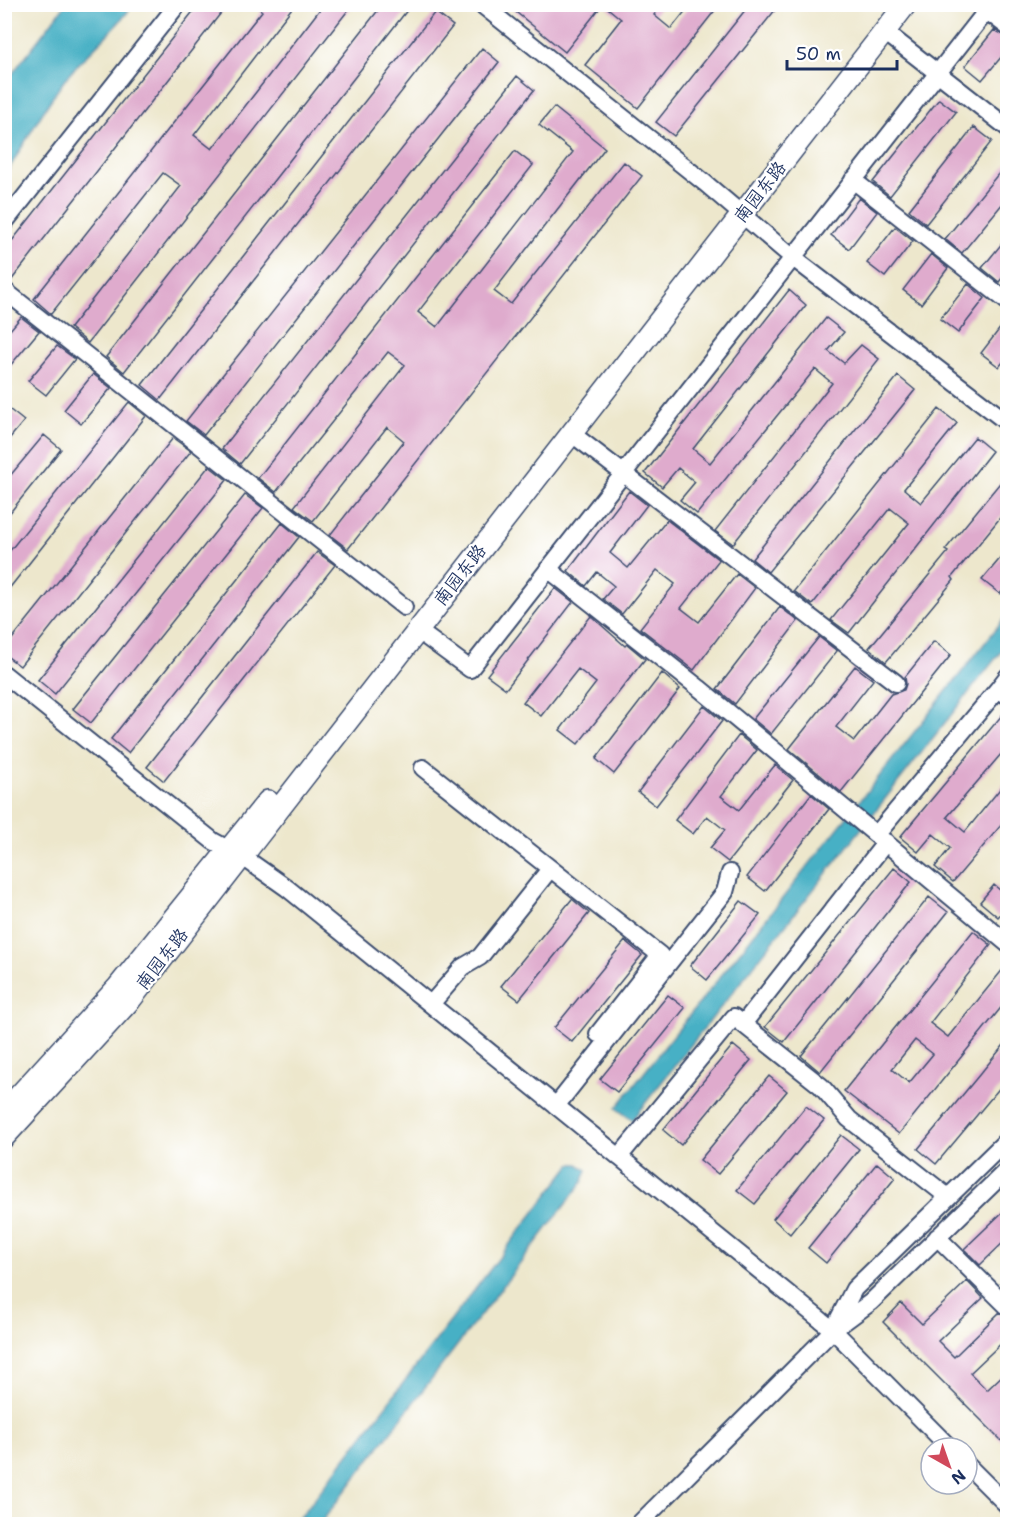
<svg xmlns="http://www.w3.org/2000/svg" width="1012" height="1529" font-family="'Shantell Sans','LXGW WenKai TC',sans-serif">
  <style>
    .water { fill: #47b0c5; stroke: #317092; stroke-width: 1.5 }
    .building { fill: #dfabcd; fill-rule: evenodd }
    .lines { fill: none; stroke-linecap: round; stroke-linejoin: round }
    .minor-casing { stroke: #3a4b6e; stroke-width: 20 }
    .major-casing { stroke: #3a4b6e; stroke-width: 24 }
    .minor { stroke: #fff; stroke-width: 16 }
    .major { stroke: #fff; stroke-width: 21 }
    .labels { text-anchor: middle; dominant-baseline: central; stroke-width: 4.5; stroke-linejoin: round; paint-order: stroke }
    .street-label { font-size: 18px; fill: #1b2f5e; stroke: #fff }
  </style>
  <rect width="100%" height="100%" fill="#fff"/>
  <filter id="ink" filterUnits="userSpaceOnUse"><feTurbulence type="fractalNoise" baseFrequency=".0167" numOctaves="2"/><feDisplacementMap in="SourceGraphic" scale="12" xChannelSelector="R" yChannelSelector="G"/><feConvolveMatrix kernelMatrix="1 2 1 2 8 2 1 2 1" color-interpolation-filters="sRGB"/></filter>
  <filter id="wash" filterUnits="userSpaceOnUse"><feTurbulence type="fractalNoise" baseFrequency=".008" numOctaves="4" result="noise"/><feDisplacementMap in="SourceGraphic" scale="24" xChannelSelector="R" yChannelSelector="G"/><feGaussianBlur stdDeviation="1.35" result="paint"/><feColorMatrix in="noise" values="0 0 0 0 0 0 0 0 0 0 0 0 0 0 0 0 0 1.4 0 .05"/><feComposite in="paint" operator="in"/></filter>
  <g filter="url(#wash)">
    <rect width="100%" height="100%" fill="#ede7cc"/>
    <path class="water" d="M65,5H133C114,32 88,51 67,77C43,108 26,142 5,175V83Z
      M1007,615V644L632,1120L616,1108Z
      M571,1164H578L587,1170L582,1183L320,1524H295Z"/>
    <g id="blocks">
      <path class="building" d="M199,4H228L10,282L4,280V251Z
        M254,4H295L194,135L212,149L324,4H353L88,343L70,328L181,186L163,173L51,314L34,299L262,11Z
        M383,4H412L124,372L106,357Z
        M506,4H603L565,52Z
        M603,4H663L654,15L671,29L691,4H720L638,108L585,65L621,19Z
        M750,4H780L674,136L656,122Z
        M435,12L453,26L160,400L142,385Z
        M994,30L1008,37V49L982,80L965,66Z
        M482,48L499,62L204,435L186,421Z
        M517,76L534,90L240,464L222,449Z
        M939,99L956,112L890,196L873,182Z
        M554,107L605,148L494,291L511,304L624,162L642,176L348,549L330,535L404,441L387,427L313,521L294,507L405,365L388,352L276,492L258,478L515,151L533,165L418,312L437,327L573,152L539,125Z
        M974,127L992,141L926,224L909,210Z
        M1008,162V197L962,253L945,239Z
        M859,198L877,212L849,249L831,235Z
        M895,227L913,241L885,277L867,263Z
        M1008,236V271L999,282L982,268Z
        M931,254L948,268L921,304L903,290Z
        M968,284L985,298L958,333L940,319Z
        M789,290L806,305L693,449L710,463L826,318L844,332L828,351L844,363L861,345L879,359L733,544L715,531L832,383L815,369L697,514L680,500L695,482L678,468L662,487L645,473Z
        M21,317L39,331L4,373V337Z
        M1008,318V356L999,367L981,353Z
        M57,346L75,359L46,395L28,381Z
        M93,374L111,388L81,424L64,410Z
        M898,376L915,390L768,572L752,559Z
        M129,402L146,416L4,595V558Z
        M4,405L24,421L4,445Z
        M939,409L957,423L904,489L921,503L975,437L992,451L849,633L831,620L909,523L890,508L812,605L794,591Z
        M44,435L61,449L4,520V483Z
        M173,438L191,451L20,666L4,654V649Z
        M209,466L227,480L55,694L38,680Z
        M1008,473V508L952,577L954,580L886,662L869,648L948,552L945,550Z
        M629,491L647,505L610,553L628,568L667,520L719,560L681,608L699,622L737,574L755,588L694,670L640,628L675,584L657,570L622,614L603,599L614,586L597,572L586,586L568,571Z
        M245,495L263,508L91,723L73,709Z
        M282,523L299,537L128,753L111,739Z
        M1008,549V584L1000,594L982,580Z
        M317,552L335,565L164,781L147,767Z
        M555,588L573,602L506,689L487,675Z
        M780,607L798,621L735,704L717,689Z
        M591,616L625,646L627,644L645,659L578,744L560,730L596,683L578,669L541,716L523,702Z
        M819,637L837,651L771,734L753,719Z
        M934,641L951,655L841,792L789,749L855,666L873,680L836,727L854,741L891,694L904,690L906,684L905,677Z
        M662,673L680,689L614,774L596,759Z
        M704,706L722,721L656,806L638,792Z
        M1008,708V746L947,817L965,832L1008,779V817L953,882L935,867L950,848L933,834L918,852L900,837Z
        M739,735L757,750L721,796L739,810L775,765L793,780L728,862L710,848L725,830L707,816L693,834L675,820Z
        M811,794L829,809L765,891L747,877Z
        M894,868L911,882L784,1042L765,1027Z
        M994,885L1008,897V906L998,917L980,902Z
        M929,897L948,912L820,1072L801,1056Z
        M572,899L589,913L519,1000L501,986Z
        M741,901L760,915L707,980L690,966Z
        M973,931L991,945L930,1023L948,1037L1008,963V999L899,1134L844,1091ZM915,1040L933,1054L909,1083L892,1069Z
        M625,941L642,955L572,1042L554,1028Z
        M668,995L685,1008L617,1092L600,1079Z
        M1008,1040V1078L936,1164L918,1149Z
        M733,1045L751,1060L681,1145L663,1130Z
        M769,1076L787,1091L718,1174L700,1160Z
        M806,1106L824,1120L755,1204L737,1190Z
        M841,1135L859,1149L790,1234L773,1219Z
        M877,1163L895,1178L826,1263L808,1248Z
        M1008,1207V1238L980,1265L964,1249Z
        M967,1281L983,1298L938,1341L954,1357L999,1313L1008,1317V1337L970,1373L987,1390L1008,1370V1447L883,1322L901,1303L922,1324Z"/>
    </g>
  </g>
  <g filter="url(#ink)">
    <use href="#blocks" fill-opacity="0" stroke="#3a4b6e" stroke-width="1.5"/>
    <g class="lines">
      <defs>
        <path id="minor" d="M481,4L705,183L792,257L1008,423
          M987,11L1008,27
          M885,32L1008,128
          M853,180L1008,302
          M4,223L178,4
          M4,290L404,607
          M571,433L896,683
          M548,569L699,688L1008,944
          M417,630L470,669L992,4
          M4,674L213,841L243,857L287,888L833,1330L950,1448
          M998,689L1008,676
          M423,768L660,955L598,1034
          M877,834L998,689L1008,696
          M431,1004L463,967L480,957L550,869
          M743,1024L886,842
          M556,1106L725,892L730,873
          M1008,1139L854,1289L833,1330L871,1302L1008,1169
          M619,1157L734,1017L821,1086L849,1119L948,1197
          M937,1237L1008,1307
          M967,1465L1008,1506
          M639,1524L833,1330"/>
        <path id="major" d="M4,1112L118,987L268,801
          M4,1137L131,999L906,4"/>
      </defs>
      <use href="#minor" class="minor-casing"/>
      <use href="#major" class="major-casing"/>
      <use href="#minor" class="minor"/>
      <use href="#major" class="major"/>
    </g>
  </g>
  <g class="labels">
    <g class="street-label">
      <text transform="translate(760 192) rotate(-52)">南园东路</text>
      <text transform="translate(460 575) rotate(-52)">南园东路</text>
      <text transform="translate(162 959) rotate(-52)">南园东路</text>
    </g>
  </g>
  <rect width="1012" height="1529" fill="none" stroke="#fff" stroke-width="24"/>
  <g transform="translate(949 1466) rotate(140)"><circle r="28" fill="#ffffff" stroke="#a4acbf" stroke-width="1.5"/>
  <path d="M0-4.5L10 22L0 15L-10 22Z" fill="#d1495b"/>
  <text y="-9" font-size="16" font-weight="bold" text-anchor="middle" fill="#1b2f5e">N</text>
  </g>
  <path d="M787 60v9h110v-9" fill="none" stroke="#1b2f5e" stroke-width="3"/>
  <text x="796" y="60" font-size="18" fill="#1b2f5e" stroke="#ffffff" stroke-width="4.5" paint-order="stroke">50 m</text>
</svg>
